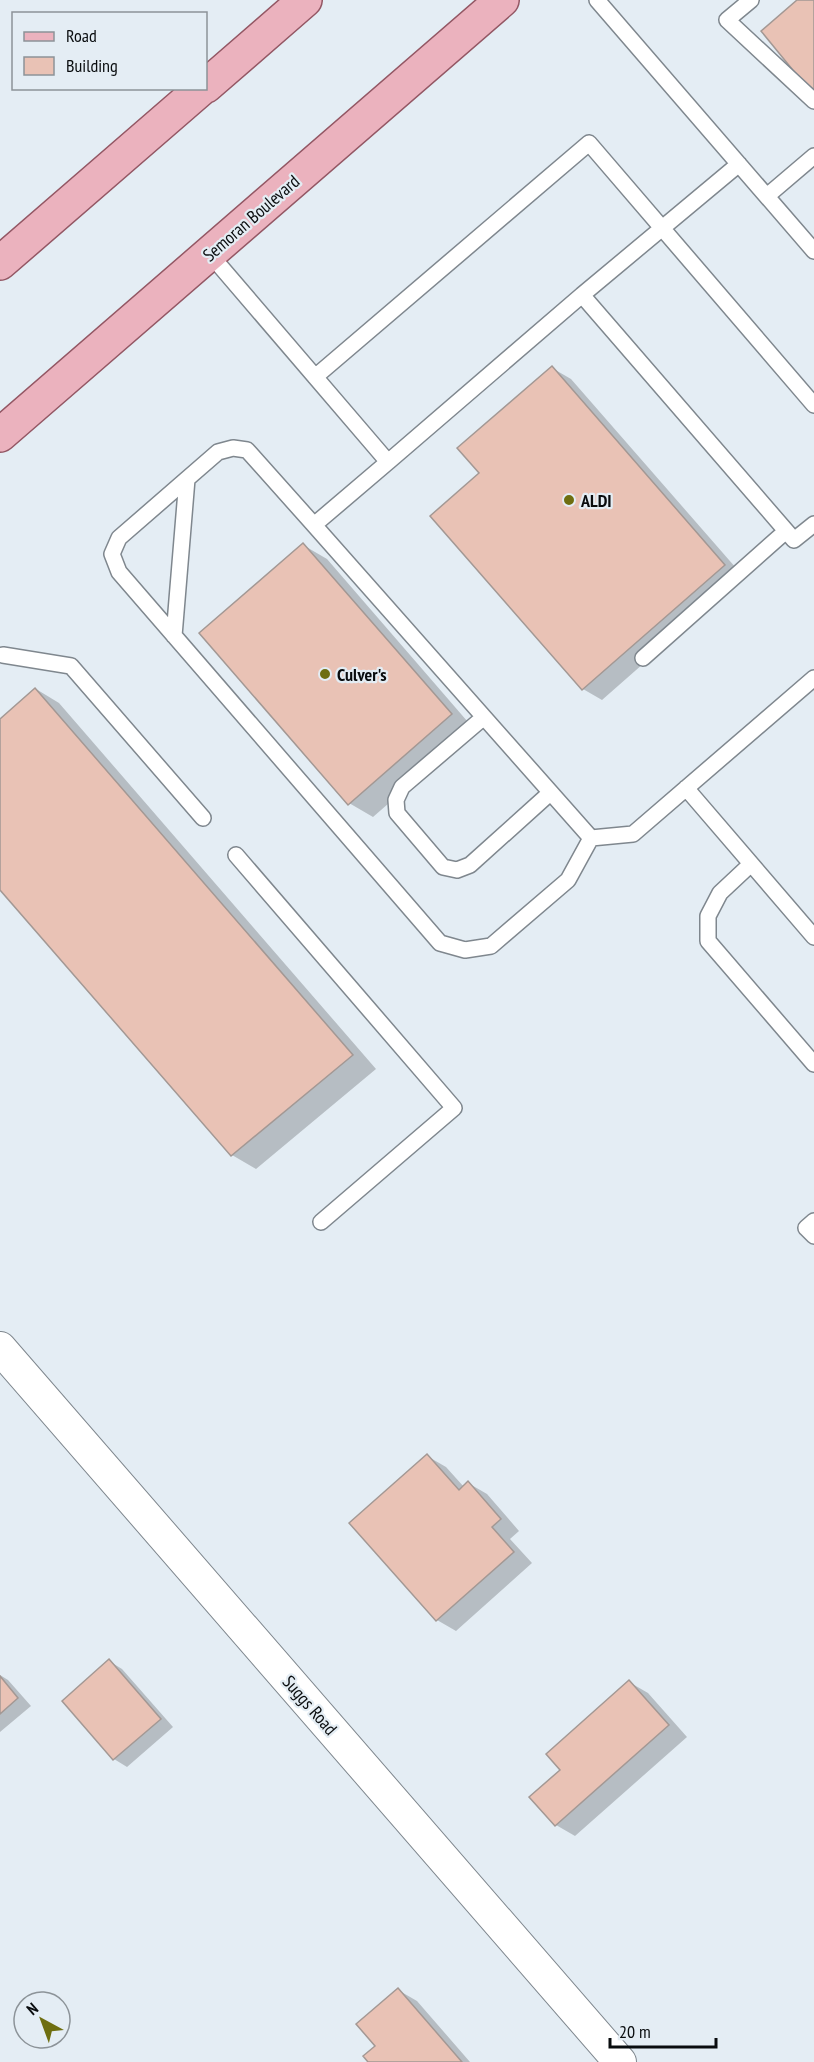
<svg xmlns="http://www.w3.org/2000/svg" width="814" height="2062" font-family="'PT Sans Narrow',sans-serif">
  <style>
    .shadow { fill: #0003 }
    .building { fill: #e9c2b5; stroke: #a39894; stroke-width: 1.5 }
    .lines { fill: none; stroke-linecap: round; stroke-linejoin: round }
    .service-casing { stroke: #7f878e; stroke-width: 18 }
    .minor-casing { stroke: #7f878e; stroke-width: 34 }
    .primary-casing { stroke: #935764; stroke-width: 36 }
    .service { stroke: #fff; stroke-width: 15 }
    .minor { stroke: #fff; stroke-width: 32 }
    .primary { stroke: #ebb2be; stroke-width: 33 }
    .poi-dot { fill: #6e6e10; stroke: #e4edf4; stroke-width: 2 }
    .labels { text-anchor: middle; dominant-baseline: central; stroke-width: 4.5; stroke-linejoin: round; paint-order: stroke }
    .street-label { font-size: 18px; fill: #090c0e; stroke: #e4edf4 }
    .poi-label { font-size: 18px; font-weight: bold; fill: #090c0e; stroke: #e4edf4; text-anchor: start }
  </style>
  <rect width="100%" height="100%" fill="#e4edf4"/>
  <path class="shadow" d="M552,368L571,379L743,576L602,700L583,689L481,473Z
    M303,545L327,559L474,729L373,817L349,803Z
    M36,689L59,703L376,1069L256,1169L232,1155L0,888V721Z
    M427,1456L446,1467L464,1487L468,1483L487,1494L519,1531L510,1539L532,1563L456,1631L437,1620Z
    M109,1661L122,1669L173,1727L127,1767L114,1759Z
    M0,1675L8,1680L31,1706L0,1732Z
    M629,1682L648,1693L687,1737L575,1836L556,1825L562,1770Z
    M398,1990L417,2001L470,2062H370Z"/>
  <path class="building" d="M797,0H814V96L761,31Z
    M552,366L725,565L582,690L430,516L479,473L457,448Z
    M303,543L452,714L348,805L199,633Z
    M35,688L353,1055L231,1156L0,890V719Z
    M427,1454L459,1490L468,1481L501,1519L492,1527L514,1552L436,1621L349,1523Z
    M109,1659L161,1719L113,1760L62,1701Z
    M0,1676L18,1698L0,1714Z
    M629,1680L669,1725L555,1826L529,1797L560,1770L546,1754Z
    M398,1988L462,2062H368L363,2056L375,2046L356,2024Z"/>
  <g class="lines">
    <defs>
      <path id="service" d="M597,0L814,251
        M751,0L727,20L814,101
        M767,196L814,156
        M209,253L388,462L582,295L794,540L814,524
        M582,295L739,164
        M315,377L589,143L814,405
        M388,462L314,525L247,450L233,448L218,452L119,538L112,554L119,572L440,943L465,950L491,946L568,880L591,838
        M314,525L591,838
        M174,636L187,479
        M3,655L71,666L203,818
        M643,658L786,531
        M484,717L402,787L396,800L397,813L443,867L457,870L470,865L550,793
        M686,788L814,937
        M591,838L633,834L814,678
        M236,855L454,1108L321,1222
        M751,864L720,893L708,916V941L814,1064
        M814,1221L806,1228L814,1236"/>
      <path id="minor" d="M0,1348L620,2062"/>
      <path id="primary" d="M206,86L305,0
        M0,263L202,88
        M0,435L502,0"/>
    </defs>
    <use href="#service" class="service-casing"/>
    <use href="#minor" class="minor-casing"/>
    <use href="#primary" class="primary-casing"/>
    <use href="#service" class="service"/>
    <use href="#minor" class="minor"/>
    <use href="#primary" class="primary"/>
  </g>
  <g class="poi-dot">
    <circle cx="569" cy="500" r="6"/>
    <circle cx="325" cy="674" r="6"/>
  </g>
  <g class="labels">
    <g class="street-label">
      <text transform="translate(251 218) rotate(-41)">Semoran Boulevard</text>
      <text transform="translate(310 1705) rotate(49)">Suggs Road</text>
    </g>
    <g class="poi-label">
      <text x="581" y="500">ALDI</text>
      <text x="337" y="674">Culver's</text>
    </g>
  </g>
  <rect x="12" y="12" width="195" height="78" fill="#e4edf4" stroke="#8c9398" stroke-width="1.5"/>
  <rect x="24" y="32" width="30" height="9" fill="#ebb2be" stroke="#8c9398" stroke-width="1.5"/>
  <text x="66" y="42" font-size="18" fill="#090c0e">Road</text>
  <rect x="24" y="57" width="30" height="18" fill="#e9c2b5" stroke="#8c9398" stroke-width="1.5"/>
  <text x="66" y="72" font-size="18" fill="#090c0e">Building</text>
  <g transform="translate(42 2020) rotate(319)"><circle r="28" fill="#e4edf4" stroke="#8c9398" stroke-width="1.5"/>
  <path d="M0-4.5L10 22L0 15L-10 22Z" fill="#6e6e10"/>
  <text y="-9" font-size="16" font-weight="bold" text-anchor="middle" fill="#090c0e">N</text>
  </g>
  <path d="M610 2038v9h106v-9" fill="none" stroke="#090c0e" stroke-width="3"/>
  <text x="619" y="2038" font-size="18" fill="#090c0e" stroke="#e4edf4" stroke-width="4.5" paint-order="stroke">20 m</text>
</svg>
